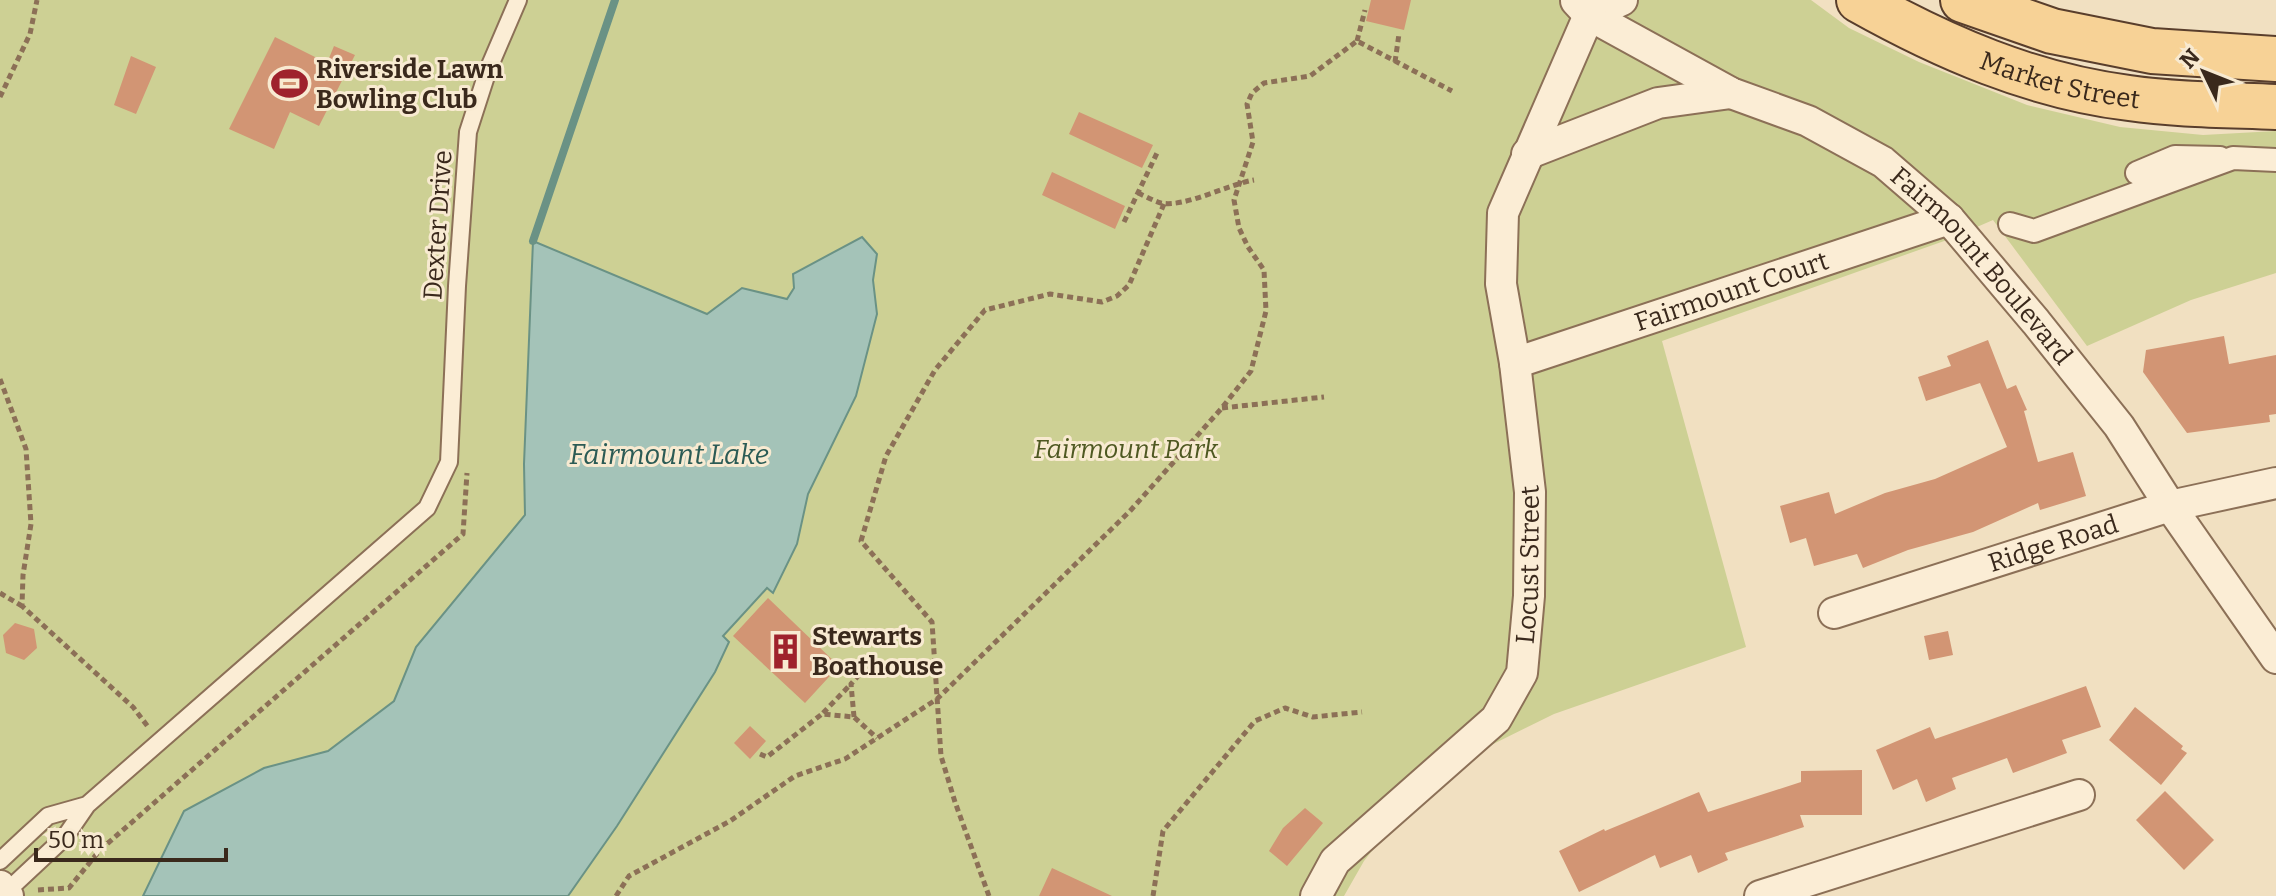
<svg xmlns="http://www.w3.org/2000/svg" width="2276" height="896" font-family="Bitter,serif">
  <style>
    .green { fill: #cdd094 }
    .water { fill: #a4c3b8; stroke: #6a9285; stroke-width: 2 }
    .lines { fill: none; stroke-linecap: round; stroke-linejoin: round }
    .stream { stroke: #6a9285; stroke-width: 8 }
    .building { fill: #d29574 }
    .service-casing { stroke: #8c7057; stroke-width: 20 }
    .pedestrian-casing { stroke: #8c7057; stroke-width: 26 }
    .minor-casing { stroke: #8c7057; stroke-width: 34 }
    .primary-casing { stroke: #593e2c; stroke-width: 48 }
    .path { stroke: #8c7057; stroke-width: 5; stroke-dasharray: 6 4; stroke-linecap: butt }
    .service { stroke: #fbedd5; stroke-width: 16 }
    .pedestrian { stroke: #fbedd5; stroke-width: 22 }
    .minor { stroke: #fbedd5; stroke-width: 30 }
    .primary { stroke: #f7d296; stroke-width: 44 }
    .labels { text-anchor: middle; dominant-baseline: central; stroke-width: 6; stroke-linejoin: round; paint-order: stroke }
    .poi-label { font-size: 26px; font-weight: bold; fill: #3a291c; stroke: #f8ead1; text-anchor: start }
    .street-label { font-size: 26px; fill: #3a291c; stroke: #f8ead1 }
    .park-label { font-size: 26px; font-style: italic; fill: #4e5821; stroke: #f8ead1 }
    .water-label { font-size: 28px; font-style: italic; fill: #2b5b55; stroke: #f8ead1 }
  </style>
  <rect width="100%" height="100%" fill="#f1e0c1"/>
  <path class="green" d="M0,0H1811L1849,28L1919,62L2027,105L2120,127L2203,135L2276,131V273L2191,300L2087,346L1993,220L1947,240L1662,341L1746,647L1554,714L1461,760L1406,807L1364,861L1344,896H0Z"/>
  <path class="water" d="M862,237L877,254L873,280L877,314L856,396L808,494L797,544L773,593L767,588L723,636L729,642L715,672L617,826L568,896H143L184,811L264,768L328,751L394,701L416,647L525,515L524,464L533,241L707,314L742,288L787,299L794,288L793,274Z"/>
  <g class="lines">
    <path class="stream" d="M533,241L615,0"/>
  </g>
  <path class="building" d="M1371,0H1411L1404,30L1366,21Z
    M275,37L327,63L334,46L355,55L319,126L290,112L274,149L229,129Z
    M131,56L156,67L136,114L114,105Z
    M1079,112L1153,145L1142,168L1069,134Z
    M1052,172L1125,206L1115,229L1042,195Z
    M2224,336L2229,364L2276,355V414L2269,415L2270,422L2187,433L2143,372L2146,350Z
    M1988,340L2007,389L2016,385L2027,410L2024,411L2038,462L2073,452L2086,496L2040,510L2038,503L1973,532L1908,550L1863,568L1857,554L1814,566L1806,538L1790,543L1780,506L1829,492L1835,514L1885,493L1935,479L2007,447L1980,383L1926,401L1918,377L1951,366L1947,356Z
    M768,598L839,666L805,703L733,636Z
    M15,623L34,629L37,648L24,660L6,653L3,635Z
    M1948,631L1953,655L1929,660L1924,636Z
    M2086,686L2101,727L2062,740L2067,753L2013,773L2007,758L1952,778L1956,789L1926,802L1917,779L1893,790L1876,750L1930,727L1935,739Z
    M2135,707L2183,746L2181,749L2187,753L2161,785L2109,740Z
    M750,726L766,741L750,759L734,743Z
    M1862,770V815H1800L1804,827L1725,853L1728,860L1698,873L1691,855L1660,868L1655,855L1579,892L1559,851L1604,829L1605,831L1699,792L1708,812L1801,782V771Z
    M2165,791L2214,840L2184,870L2136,820Z
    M1305,808L1323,823L1287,866L1269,851L1283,828Z
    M1052,868L1112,896H1039Z"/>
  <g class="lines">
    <defs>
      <path id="service" d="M0,861L48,816L87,805L427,508L449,462L457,286L468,132L488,70L518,0
        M6,892L65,837L87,805"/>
      <path id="pedestrian" d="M2137,173L2175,157L2220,158
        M2010,224L2034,231L2233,158L2276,160"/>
      <g id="minor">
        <path id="s1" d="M1576,1L1589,15L1731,93L1808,121L1883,162L1949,219L2036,322L2119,426L2170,506L2276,658"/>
        <path d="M1589,15L1622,0"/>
        <path d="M1527,154L1658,103L1731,93"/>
        <path id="s2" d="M1515,363L1949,219"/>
        <path id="s3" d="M1834,613L2170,506L2276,483"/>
        <path d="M0,886L8,896"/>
        <path id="s4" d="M1316,896L1335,861L1496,719L1522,673L1529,596L1530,492L1515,363L1501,284L1503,213L1589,15L1593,0"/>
        <path d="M1760,896L2079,795"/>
      </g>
      <g id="primary">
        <path id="s5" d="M1859,0C1943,47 2032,86 2129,98C2177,105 2227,105 2276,107"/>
        <path d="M1963,0L2052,31L2152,51L2276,59"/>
      </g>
    </defs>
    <use href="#service" class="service-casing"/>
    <use href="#pedestrian" class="pedestrian-casing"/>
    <use href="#minor" class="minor-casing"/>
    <use href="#primary" class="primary-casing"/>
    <path class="path" d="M1357,41L1365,10
      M1395,62L1399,34
      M0,97L30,34L37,0
      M1138,193C1145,196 1154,201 1161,203C1184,208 1229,184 1254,180
      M1124,222L1157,153
      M0,379L26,449L31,524L23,575L22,606L133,707L149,728
      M1222,408L1324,397
      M0,593L22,606
      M823,713L851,684
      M854,717L851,684L865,668
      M760,754L767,757L822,714L854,717L877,738
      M38,890L69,888L100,850L463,534L467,473
      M616,896L629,876L730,821L795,776L845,759L937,699L1130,511L1221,409L1251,371L1266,311L1264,270L1248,247L1239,228L1234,200L1253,142L1247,104L1252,93L1264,83L1310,76L1357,41L1452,91
      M989,896L955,802L941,756L932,622L861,541L886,456L935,370L985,310L1050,294L1102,302L1117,296L1129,285L1164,204
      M1153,896L1163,831L1255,721L1285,708L1313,717L1362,712"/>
    <use href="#service" class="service"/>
    <use href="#pedestrian" class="pedestrian"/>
    <use href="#minor" class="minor"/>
    <use href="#primary" class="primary"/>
  </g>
  <defs>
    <symbol id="stadium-bare" viewBox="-9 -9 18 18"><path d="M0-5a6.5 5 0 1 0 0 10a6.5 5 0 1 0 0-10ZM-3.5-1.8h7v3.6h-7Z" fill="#9f222c" stroke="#f8ead1" stroke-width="2.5" paint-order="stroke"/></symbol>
    <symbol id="building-bare" viewBox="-9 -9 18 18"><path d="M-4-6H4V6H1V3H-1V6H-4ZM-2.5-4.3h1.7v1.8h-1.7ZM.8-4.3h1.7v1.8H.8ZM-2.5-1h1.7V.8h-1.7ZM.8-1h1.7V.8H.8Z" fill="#9f222c" stroke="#f8ead1" stroke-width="2.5" paint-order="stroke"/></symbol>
  </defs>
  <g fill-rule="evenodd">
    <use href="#stadium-bare" x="264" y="58" width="51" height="51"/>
    <use href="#building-bare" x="760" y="626" width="51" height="51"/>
  </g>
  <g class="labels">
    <g class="poi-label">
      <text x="316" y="69">Riverside Lawn<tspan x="316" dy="30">Bowling Club</tspan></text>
      <text x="812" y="636">Stewarts<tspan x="812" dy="30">Boathouse</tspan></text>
    </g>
    <g class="street-label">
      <text stroke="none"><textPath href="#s5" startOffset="218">Market Street</textPath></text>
      <text transform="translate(438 225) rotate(-86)">Dexter Drive</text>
      <text stroke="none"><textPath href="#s1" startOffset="492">Fairmount Boulevard</textPath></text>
      <text stroke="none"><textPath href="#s2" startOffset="228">Fairmount Court</textPath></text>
      <text stroke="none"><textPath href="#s3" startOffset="230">Ridge Road</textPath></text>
      <text stroke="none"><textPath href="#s4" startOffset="416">Locust Street</textPath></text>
    </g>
    <g class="park-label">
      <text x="1126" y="449">Fairmount Park</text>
    </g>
    <g class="water-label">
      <text x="669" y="454">Fairmount Lake</text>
    </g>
  </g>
  <g transform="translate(2204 72) rotate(313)" stroke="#f8ead1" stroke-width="6" paint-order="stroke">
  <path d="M0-6L14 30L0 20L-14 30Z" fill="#3a291c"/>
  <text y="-12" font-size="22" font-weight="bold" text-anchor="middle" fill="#3a291c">N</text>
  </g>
  <path d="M36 848v12h190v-12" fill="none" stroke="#3a291c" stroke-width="4"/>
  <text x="48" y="848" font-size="24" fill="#3a291c" stroke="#f8ead1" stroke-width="6" paint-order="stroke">50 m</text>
</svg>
